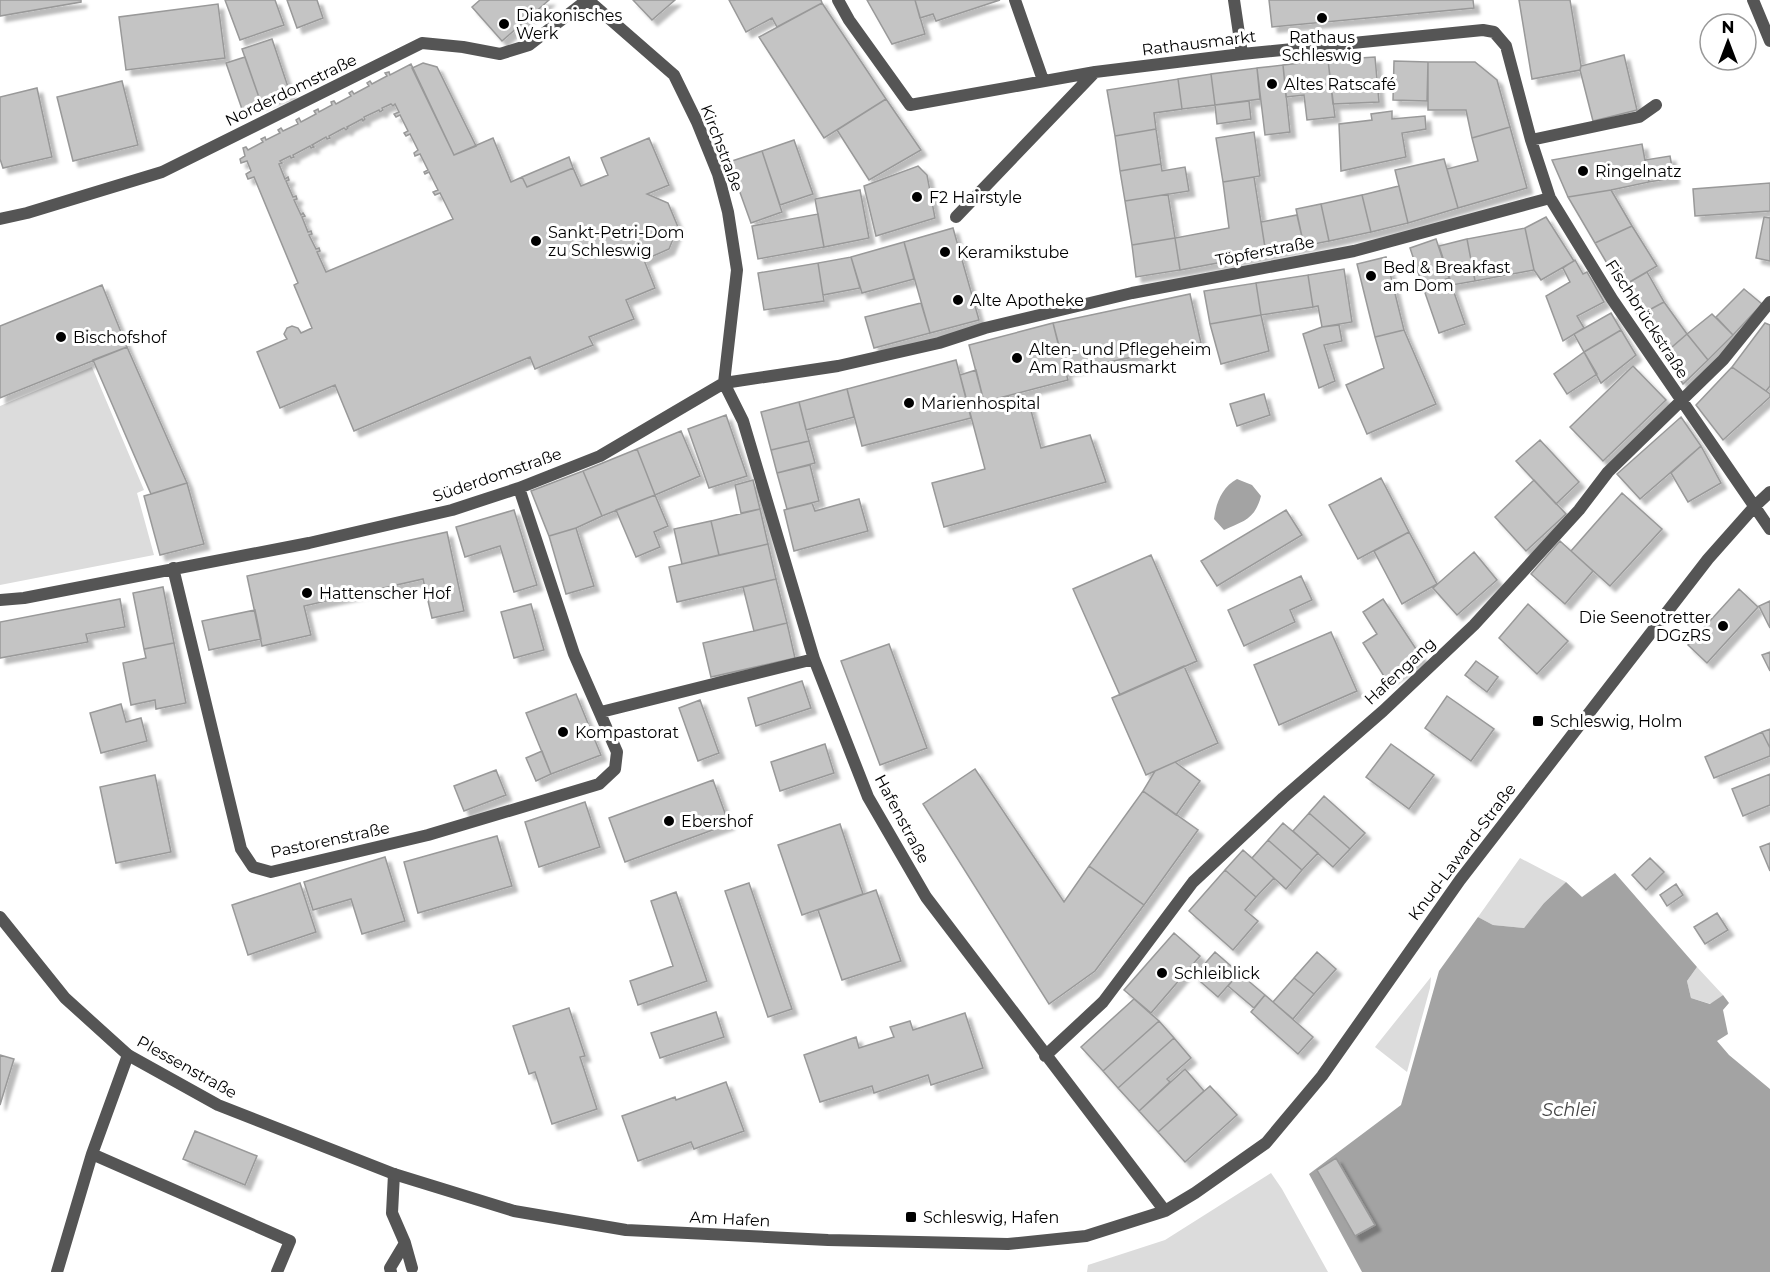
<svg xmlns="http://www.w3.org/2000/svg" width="1770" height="1272" font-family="Montserrat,sans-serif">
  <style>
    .green { fill: #dcdcdc }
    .water { fill: #a3a3a3 }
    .building { fill: #c4c4c4; stroke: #999; stroke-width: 1.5; fill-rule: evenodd; filter: url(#shadow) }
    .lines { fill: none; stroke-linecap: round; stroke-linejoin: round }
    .lane { stroke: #555; stroke-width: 12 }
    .street { stroke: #555; stroke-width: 12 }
    .poi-dot { fill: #000; stroke: #fff; stroke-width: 2 }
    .labels { text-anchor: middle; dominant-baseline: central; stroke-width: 6; stroke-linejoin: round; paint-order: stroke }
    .poi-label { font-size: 16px; fill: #000; stroke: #fff; text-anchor: start }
    .street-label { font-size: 16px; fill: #000; stroke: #fff }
    .water-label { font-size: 18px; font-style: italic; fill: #444; stroke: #fff }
  </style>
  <defs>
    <filter id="shadow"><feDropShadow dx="5.5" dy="5.5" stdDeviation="1.5" flood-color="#0004"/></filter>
  </defs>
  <rect width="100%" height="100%" fill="#fff"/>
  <path class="green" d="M92,367L144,490L137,493L154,555L0,585V406Z
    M1520,858L1566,882L1544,903L1524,928L1493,925L1478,917Z
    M1697,967L1723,995L1711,1004L1691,998L1687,981Z
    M1431,977L1430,988L1407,1072L1375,1047Z
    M1271,1173L1282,1189L1328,1272H1087L1088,1265L1165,1240Z"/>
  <path class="water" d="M1237,479L1252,485L1261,496C1255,519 1244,521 1224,530L1214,519C1216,503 1222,487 1237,479Z
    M1615,873L1697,967L1687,981L1691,998L1710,1004L1723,995L1729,1003L1723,1010L1728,1034L1717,1041L1729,1055L1770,1089V1272H1362L1309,1174L1401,1105L1439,971L1478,917L1493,925L1524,928L1544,903L1566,882L1582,897Z"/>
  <path class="building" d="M0,0H81V2L0,16Z
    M225,0H275L284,25L240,40Z
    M287,0H317L323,18L297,28Z
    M480,0H549L502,41L472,7Z
    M633,0H675L652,20Z
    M729,0H821L822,3L777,27L772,18L746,32Z
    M867,0H915L925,34L892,44Z
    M915,0H1000L936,21L933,14L920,18Z
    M1269,0H1473L1474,8L1272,27Z
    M1519,0H1570L1581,66L1580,70L1532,79Z
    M822,3L886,99L824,138L759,37Z
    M218,4L225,58L126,70L119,17Z
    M272,39L290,93L261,103L242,49Z
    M1624,55L1637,110L1593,121L1580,70L1581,66Z
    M245,57L261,103L242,109L226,63Z
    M1375,57L1379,102L1333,104L1328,60Z
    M1328,60L1335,117L1307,120L1304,95L1286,97L1283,65Z
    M1394,61L1428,62L1427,101L1393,100Z
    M1428,62H1475L1497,80L1510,127L1472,138L1466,110H1428Z
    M423,63L437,67L476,146L454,155L412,68Z
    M411,64L454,155L493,138L511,182L522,177L527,187L573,168L581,186L608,175L601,158L649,138L669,185L647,194L668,203L678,227L669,249L644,260L655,288L626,300L634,319L589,337L593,345L535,369L530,357L354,431L335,385L280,408L257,352L287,339L284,334L287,328L292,326L298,328L301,333L312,328L294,285L298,283L254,177L248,179L246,174L251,171L247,161L241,163L240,159L245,156L243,148L246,147L248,150L263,142L261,139L265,137L266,140L280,133L278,130L281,128L283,131L298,124L296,120L299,118L301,122L316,114L314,111L318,109L319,112L332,105L331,102L334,101L336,104L351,96L349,93L352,91L354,94L369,86L367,83L370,81L372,84L387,76L385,73L389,72L390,75ZM391,104L393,106L395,104L399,112L394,114L396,117L400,115L408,131L404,133L406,136L410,134L418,150L414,153L415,156L420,154L428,170L424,172L425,174L429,172L438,190L433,192L435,195L440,193L453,219L326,272L317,252L320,251L319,248L316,249L309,235L312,234L311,231L308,232L302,217L305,216L303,213L301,215L294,200L297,199L296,196L293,197L286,181L289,180L288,177L285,179L279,164L282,163L280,161L290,156L291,158L294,157L293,155L310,146L311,148L314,147L312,145L326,137L327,139L330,138L329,136L344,128L346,130L348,128L347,127L362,119L363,121L365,119L364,117L379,110L380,112L383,110L382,108Z
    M1283,65L1290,132L1265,135L1257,68Z
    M1257,68L1260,99L1215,105L1211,74Z
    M1211,74L1215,105L1182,109L1178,79Z
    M1178,79L1182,109L1154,113L1156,129L1115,136L1107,90Z
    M122,81L138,145L73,161L57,97Z
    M37,88L52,157L3,168L0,159V97Z
    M886,99L921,150L869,180L837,130Z
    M1249,101L1251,119L1217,124L1215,105Z
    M1392,111V119L1425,116L1426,129L1402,133L1406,157L1341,171L1339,124L1372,120L1371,114Z
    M1510,127L1527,188L1458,208L1447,169L1478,161L1472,138Z
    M1156,129L1161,164L1120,171L1115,136Z
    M1254,132L1260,176L1223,182L1216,138Z
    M794,140L813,194L780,205L762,151Z
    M1642,144L1649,182L1611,190L1568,197L1552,160Z
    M762,151L782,212L751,223L729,162Z
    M1670,156L1674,178L1649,182L1645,160Z
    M569,157L573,168L527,187L522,177Z
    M1444,159L1458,208L1408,223L1395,170Z
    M1161,164L1162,171L1185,167L1189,191L1125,201L1120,171Z
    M918,166L927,175L935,218L876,236L864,186Z
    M1254,177L1266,254L1180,270L1175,238L1229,228L1223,182Z
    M1770,183V211L1695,216L1693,189Z
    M1399,186L1408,223L1371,232L1362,195Z
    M860,190L869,238L824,247L815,199Z
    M1611,190L1632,226L1595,243L1568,197Z
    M1168,194L1175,238L1132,245L1125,201Z
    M1362,195L1371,232L1329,241L1321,204Z
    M1321,204L1329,241L1304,246L1296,209Z
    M818,214L824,247L758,259L752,226Z
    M1297,215L1304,246L1266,254L1261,222Z
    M1546,217L1574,261L1541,280L1534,270L1525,228Z
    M1764,217L1770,218V261L1756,258Z
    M1632,226L1657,266L1621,287L1595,243Z
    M953,228L979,320L930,333L904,242Z
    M1525,228L1534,270L1475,281L1467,239Z
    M1175,238L1180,270L1136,277L1132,245Z
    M1436,239L1449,278L1423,287L1410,248Z
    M1467,239L1475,281L1452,285L1439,246Z
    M904,242L914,279L862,293L851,257Z
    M851,257L860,288L823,295L818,263Z
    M1386,257L1404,330L1375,337L1357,264Z
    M1575,260L1583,274L1587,272L1604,302L1577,316L1584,328L1563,341L1546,296L1570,282L1563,268Z
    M818,263L824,301L764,310L758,273Z
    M1344,269L1352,322L1322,327L1318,306L1313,307L1308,275Z
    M1647,272L1664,302L1638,316L1621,287Z
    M1308,275L1313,307L1261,315L1256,283Z
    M1449,278L1465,324L1439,333L1423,287Z
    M1256,283L1261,315L1210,324L1204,291Z
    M102,285L127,347L0,398V326Z
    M1744,289L1762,304L1733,335L1716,317Z
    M1190,294L1201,343L1065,371L1053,323Z
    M1664,302L1687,334L1664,354L1638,316Z
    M921,303L930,333L874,348L865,317Z
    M1611,313L1621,330L1584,352L1574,334Z
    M1712,314L1733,335L1708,360L1687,334Z
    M1261,315L1269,351L1221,364L1210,324Z
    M1053,323L1068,380L984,402L969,345Z
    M1765,323L1770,325V386L1766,391L1732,367Z
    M1339,325L1342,341L1324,345L1335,381L1319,388L1303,334L1322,327Z
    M1404,330L1436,404L1367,434L1346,385L1384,368L1375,337Z
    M1621,330L1636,355L1601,383L1584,352Z
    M1687,334L1708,360L1683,384L1664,354Z
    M127,347L187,483L151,494L93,360Z
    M1584,352L1597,374L1567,394L1554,374Z
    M956,360L971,418L862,446L847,389Z
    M1633,366L1666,400L1603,461L1570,427Z
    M1732,367L1770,394V397L1723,440L1696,405Z
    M976,370L984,402L1008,396L1012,408L1029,403L1041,448L1090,435L1106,482L944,527L932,483L985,469L960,375Z
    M847,389L854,417L806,430L799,402Z
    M1264,394L1270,415L1237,426L1230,404Z
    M799,402L809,441L771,450L761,412Z
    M726,415L747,476L709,488L688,429Z
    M1681,417L1701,446L1640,499L1617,474Z
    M681,431L700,476L655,495L637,449Z
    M1540,440L1579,482L1556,504L1516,461Z
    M809,441L815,463L777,473L771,450Z
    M1701,446L1721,483L1688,502L1671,473Z
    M637,449L655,495L602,516L583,471Z
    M810,465L819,501L787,509L777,473Z
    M583,471L602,516L576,528L549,536L531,491Z
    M1381,478L1409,532L1358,559L1329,505Z
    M753,480L760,509L741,513L735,485Z
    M1534,480L1566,514L1526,551L1495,517Z
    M187,483L204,544L160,555L144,496Z
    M1622,493L1662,529L1610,586L1571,551Z
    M655,495L668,526L654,532L660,547L636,557L616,510Z
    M859,499L868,531L794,551L784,510L812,503L815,511Z
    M760,509L768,544L719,555L711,521Z
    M514,510L537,585L514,592L500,546L465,557L456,527Z
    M1286,510L1302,535L1217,586L1201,561Z
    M711,521L719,555L682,564L674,529Z
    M576,528L594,586L566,594L549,536Z
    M447,532L464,611L432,618L423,579L304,606L311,635L262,646L247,576Z
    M1409,532L1437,584L1402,604L1374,551Z
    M1560,541L1593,571L1565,604L1531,574Z
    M768,544L776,579L677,602L669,567Z
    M1474,552L1497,580L1457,615L1433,588Z
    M1151,555L1197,661L1120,695L1073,589Z
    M1301,576L1312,600L1290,610L1295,622L1244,646L1228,610Z
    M776,579L787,623L754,631L743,587Z
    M163,587L174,643L144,649L133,593Z
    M1739,589L1758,607L1707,663L1688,645Z
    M120,599L125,627L86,634L88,642L0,658V622Z
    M1383,599L1422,658L1387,681L1363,643L1377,634L1363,612Z
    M1770,601V628L1759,606Z
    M531,604L544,650L514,658L501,612Z
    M1528,604L1568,641L1537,674L1499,638Z
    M255,610L261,639L209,650L202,621Z
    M787,623L795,658L711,677L703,643Z
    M1331,632L1357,691L1279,725L1254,665Z
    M174,643L186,703L156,709L155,700L131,705L123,663L146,658L144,649Z
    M889,644L927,748L880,765L841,661Z
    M1770,652V671L1762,655Z
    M1476,661L1498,677L1487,692L1465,675Z
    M1184,666L1218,743L1146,775L1112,698Z
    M802,681L811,708L756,726L748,698Z
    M576,694L601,755L551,774L526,713Z
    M1447,696L1494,729L1471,761L1425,728Z
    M700,700L719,753L698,761L679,708Z
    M121,704L126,722L141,718L147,741L101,753L90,713Z
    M1770,729V748L1762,732Z
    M1762,732L1770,748V756L1714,778L1705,757Z
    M825,744L834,773L780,791L771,762Z
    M1391,744L1434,775L1409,809L1366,777Z
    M542,751L551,774L536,781L526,758Z
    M1175,762L1200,781L1176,815L1143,791L1155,771Z
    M975,769L1064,902L1089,866L1144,905L1095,971L1049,1004L923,804Z
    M496,770L506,795L464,811L454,786Z
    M1770,774V805L1743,816L1732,789Z
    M155,775L171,852L116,863L100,787Z
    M713,780L729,824L625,862L609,818Z
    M1143,791L1198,830L1144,905L1089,866Z
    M1324,796L1365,833L1350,849L1309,813Z
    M585,802L600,847L539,867L525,822Z
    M1309,813L1350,849L1333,867L1293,831Z
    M1283,823L1318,853L1302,870L1268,840Z
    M840,824L863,894L802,915L778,845Z
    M497,836L512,886L418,913L404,862Z
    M1268,840L1302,870L1286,889L1252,858Z
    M1770,843V871L1760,847Z
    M1243,850L1274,878L1256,897L1225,870Z
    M385,857L405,921L362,934L351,899L313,910L304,882Z
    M1650,858L1664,872L1646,890L1632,875Z
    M1225,870L1256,897L1245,910L1258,921L1233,950L1189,911Z
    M300,883L316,932L248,955L232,905Z
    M749,883L792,1009L768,1017L725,891Z
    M1676,884L1683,895L1667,906L1660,895Z
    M876,890L901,961L842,980L818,910Z
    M676,892L707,981L638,1005L630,981L673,966L651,901Z
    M1717,913L1728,930L1705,944L1694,927Z
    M1174,933L1200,956L1151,1013L1124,990Z
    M1215,952L1239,973L1218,997L1194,976Z
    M1317,952L1336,969L1314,994L1294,978Z
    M1239,973L1265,995L1254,1008L1228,986Z
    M1294,978L1314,994L1293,1019L1273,1002Z
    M1265,995L1313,1037L1298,1054L1251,1012Z
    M1134,999L1159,1021L1103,1071L1081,1047Z
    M569,1008L585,1056L580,1057L597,1109L552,1124L535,1072L529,1074L513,1026Z
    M716,1012L724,1037L660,1058L651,1033Z
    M965,1013L983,1068L931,1085L928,1075L874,1093L872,1086L820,1102L804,1055L856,1037L859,1048L894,1037L890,1027L910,1021L913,1030Z
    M1159,1021L1174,1038L1118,1088L1103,1071Z
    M1174,1038L1191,1058L1167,1079L1170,1082L1139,1111L1118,1088Z
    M0,1055L14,1059L0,1105Z
    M1185,1069L1204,1091L1158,1132L1139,1111Z
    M726,1082L744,1131L694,1149L691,1142L638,1161L622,1116L675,1097L676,1100Z
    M1210,1086L1237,1115L1185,1162L1158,1132Z
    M195,1131L257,1156L245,1185L183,1159Z
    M1336,1158L1375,1225L1355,1236L1317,1170Z"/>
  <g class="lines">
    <path class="lane" d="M92,1154L290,1241L277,1272
      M394,1174L392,1213L405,1243L412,1268
      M57,1272L92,1154L128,1055
      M391,1272L390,1268L405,1243"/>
    <path class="street" d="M588,0L674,75L697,122L718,174L728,212L737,270L724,383
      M838,0L849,20L910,105L1095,72L1242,54L1483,30L1494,32L1506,46L1531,140L1550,198L1612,299L1770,529
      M1015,0L1043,80
      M1234,0L1242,54
      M1753,0L1770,41
      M1531,140L1639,117L1656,105
      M956,217L1095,72
      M0,219L27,213L162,172L422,43L463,47L500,54L529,45L587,0
      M724,383L743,421L814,659L868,797L926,897L1165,1211
      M173,568L241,849L253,867L271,872L428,835L599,784L615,769L617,752L574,654L519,488
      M0,600L24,598L309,543L452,510L519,488L600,456L724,383L838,366L939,343L985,328L1132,293L1354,251L1550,198
      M601,712L814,659
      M0,917L65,998L128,1055L218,1105L394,1174L514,1211L626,1230L828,1240L1008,1244L1086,1236L1165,1211L1195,1193L1266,1143L1322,1076L1460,880L1708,559L1755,506L1770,492
      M1045,1056L1103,1002L1193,882L1283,798L1383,711L1474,625L1579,510L1608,472L1723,360L1770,302"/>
  </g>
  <g class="poi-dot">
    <circle cx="1322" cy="18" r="6"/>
    <circle cx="504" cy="24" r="6"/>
    <circle cx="1272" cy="84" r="6"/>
    <circle cx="1583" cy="171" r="6"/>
    <circle cx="917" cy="197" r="6"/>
    <circle cx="536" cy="241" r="6"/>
    <circle cx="945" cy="252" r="6"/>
    <circle cx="1371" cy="276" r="6"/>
    <circle cx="958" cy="300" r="6"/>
    <circle cx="61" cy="337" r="6"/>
    <circle cx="1017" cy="358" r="6"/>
    <circle cx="909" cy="403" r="6"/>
    <circle cx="307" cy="593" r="6"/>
    <circle cx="1723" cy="626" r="6"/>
    <rect x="1532" y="715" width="12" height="12" rx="3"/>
    <circle cx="563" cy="732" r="6"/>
    <circle cx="669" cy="821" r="6"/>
    <circle cx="1162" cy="973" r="6"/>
    <rect x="905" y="1211" width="12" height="12" rx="3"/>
  </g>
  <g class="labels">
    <g class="poi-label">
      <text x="516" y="15">Diakonisches<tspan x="516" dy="18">Werk</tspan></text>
      <text x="1322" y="37" text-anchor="middle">Rathaus<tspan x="1322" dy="18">Schleswig</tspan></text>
      <text x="1284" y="84">Altes Ratscafé</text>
      <text x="1595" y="171">Ringelnatz</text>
      <text x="929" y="197">F2 Hairstyle</text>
      <text x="548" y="232">Sankt-Petri-Dom<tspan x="548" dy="18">zu Schleswig</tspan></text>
      <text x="957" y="252">Keramikstube</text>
      <text x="1383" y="267">Bed &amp; Breakfast<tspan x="1383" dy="18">am Dom</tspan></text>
      <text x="970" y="300">Alte Apotheke</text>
      <text x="73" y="337">Bischofshof</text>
      <text x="1029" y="349">Alten- und Pflegeheim<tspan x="1029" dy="18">Am Rathausmarkt</tspan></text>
      <text x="921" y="403">Marienhospital</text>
      <text x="319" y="593">Hattenscher Hof</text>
      <text x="1711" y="617" text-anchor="end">Die Seenotretter<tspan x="1711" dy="18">DGzRS</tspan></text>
      <text x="1550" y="721">Schleswig, Holm</text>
      <text x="575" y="732">Kompastorat</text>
      <text x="681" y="821">Ebershof</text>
      <text x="1174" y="973">Schleiblick</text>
      <text x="923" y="1217">Schleswig, Hafen</text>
    </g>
    <g class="street-label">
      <text transform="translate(1199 43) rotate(-7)">Rathausmarkt</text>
      <text transform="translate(291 90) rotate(-26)">Norderdomstraße</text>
      <text transform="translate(722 148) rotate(69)">Kirchstraße</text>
      <text transform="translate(1265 251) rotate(-11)">Töpferstraße</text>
      <text transform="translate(1647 319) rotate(57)">Fischbrückstraße</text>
      <text transform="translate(497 475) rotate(-19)">Süderdomstraße</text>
      <text transform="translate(1400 671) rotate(-43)">Hafengang</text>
      <text transform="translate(902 819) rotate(62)">Hafenstraße</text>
      <text transform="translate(330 840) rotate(-12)">Pastorenstraße</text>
      <text transform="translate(1462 852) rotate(-53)">Knud-Laward-Straße</text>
      <text transform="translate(187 1067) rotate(29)">Plessenstraße</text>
      <text transform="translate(730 1219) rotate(3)">Am Hafen</text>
    </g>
    <g class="water-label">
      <text x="1569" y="1110">Schlei</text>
    </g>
  </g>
  <g transform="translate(1728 42)"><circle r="28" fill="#ffffff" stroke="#999999" stroke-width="1.5"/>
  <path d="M0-4.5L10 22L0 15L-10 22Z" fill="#000000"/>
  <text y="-9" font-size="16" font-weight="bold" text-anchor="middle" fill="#000000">N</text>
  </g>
</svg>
